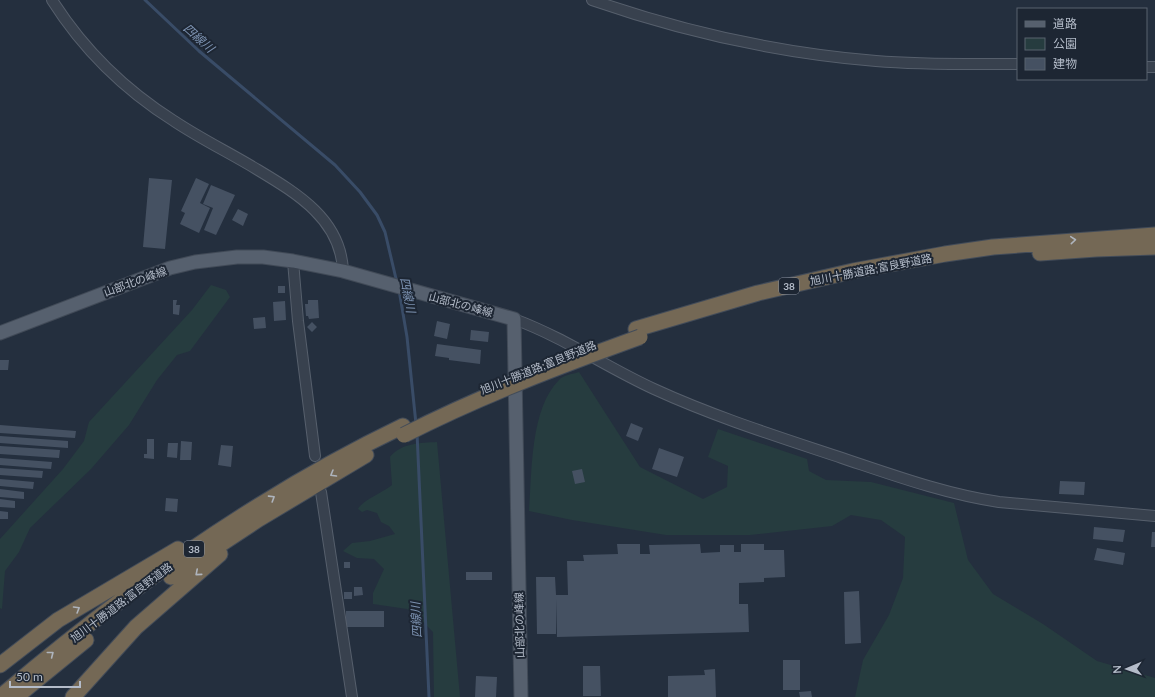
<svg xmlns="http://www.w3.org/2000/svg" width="1155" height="697" font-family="Lato,'Noto Sans JP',sans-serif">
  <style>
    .green { fill: #263c3f }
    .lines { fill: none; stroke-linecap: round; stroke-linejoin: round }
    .stream { stroke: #394c67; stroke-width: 3 }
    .building { fill: #455162 }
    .minor-casing { stroke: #565f6c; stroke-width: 12 }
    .major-casing { stroke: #414a57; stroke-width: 15 }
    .highway-casing { stroke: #434c59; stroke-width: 17 }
    .minor { stroke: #38414e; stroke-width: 10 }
    .major { stroke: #56606e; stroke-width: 13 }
    .highway { stroke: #746855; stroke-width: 15 }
    .highway-bridge-casing { stroke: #434c59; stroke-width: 17; stroke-linecap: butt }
    .highway-bridge { stroke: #746855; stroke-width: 15 }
    .oneway { stroke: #aeb4bd }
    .labels { text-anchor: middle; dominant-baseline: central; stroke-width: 4; stroke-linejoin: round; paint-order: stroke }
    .shield { fill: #1d2633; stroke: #878f9c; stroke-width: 1 }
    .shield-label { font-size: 10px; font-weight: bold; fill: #b4bcc9 }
    .street-label { font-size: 11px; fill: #b4bcc9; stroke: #1d2633 }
    .water-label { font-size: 12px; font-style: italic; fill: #7c92b1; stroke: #1d2633 }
  </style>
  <rect width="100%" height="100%" fill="#242f3e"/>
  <path class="green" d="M211,285L226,290L230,297L190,351L177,355L157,380L129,425L91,469L30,528L19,552L5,571L2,609L0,608V539L63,469L84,441L89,422L192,310Z
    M579,372L640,467L703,499L727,487L728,466L708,457L718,429L807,459L809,471L826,480L871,482L954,503L968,560L993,594L1043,624L1097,661L1155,678V697H855L863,660L889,615L903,578L905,537L881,520L851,515L832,526L750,535H666L572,520L529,511C532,472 530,409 559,380C563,375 573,374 579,372Z
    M437,442L460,697H434L433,632L420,619L407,609L373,604V593L384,569L374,559L357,558L343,551L352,543L370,541L395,534L389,526L381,522L377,513L367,510L362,512L358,509C363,500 382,493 392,485L390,457C401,443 420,443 437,442Z"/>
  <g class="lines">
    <path class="stream" d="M145,0L199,51L335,165L360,192L377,215L385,232L397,283
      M399,290L407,337L416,424
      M417,433L429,697"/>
  </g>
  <path class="building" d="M149,178L172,180L165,249L143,247Z
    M196,178L209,184L200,203L210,208L199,233L180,224L185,213L181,211Z
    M211,185L235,195L216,235L204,230L213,208L203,204Z
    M238,209L248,214L243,226L232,220Z
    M278,286H285V293H278Z
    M173,300H177L176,305H180L179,315L173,314Z
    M308,300H318L319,318L309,319L308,316H306L305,304H308Z
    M285,301L286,320L274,321L273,302Z
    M265,317L266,328L254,329L253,318Z
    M437,321L450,324L447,339L434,336Z
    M312,322L317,327L312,332L307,327Z
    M471,330L489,332L488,342L470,340Z
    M437,344L481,350L480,364L449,360V358L435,356Z
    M0,360H9L8,370H0Z
    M631,423L643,428L638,441L626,436Z
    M0,425L76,431L75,438L0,433Z
    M0,436L68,441V448L0,443Z
    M147,439H154V459L144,458V454H147Z
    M181,441L192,442L191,460H180Z
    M168,443H178L177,458L167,457Z
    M221,445L233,446L231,467L218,465Z
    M0,446L60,450L59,458L0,454Z
    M659,448L684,457L677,477L652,469Z
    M0,458L52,462L51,469L0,465Z
    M0,468L43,471L42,478L0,475Z
    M582,469L585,482L575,484L572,471Z
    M0,479L34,482L33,489L0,486Z
    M1060,481L1085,482L1084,495L1059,494Z
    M0,489L24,492V499L0,497Z
    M166,498L178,499L177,512L165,511Z
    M0,499L15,501V508L0,507Z
    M0,511L8,512V519H0Z
    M1094,527L1125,530L1123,542L1093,539Z
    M1152,532H1155V547H1151Z
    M617,544H640V554H650L649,545L700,544L701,553L720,552V545H734V552H741V544H764V550H784L785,577L764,578V582L739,583V604H748L749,632L557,637L556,599V634H537L536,577H555L556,595H568L567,561H584L583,555L618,554Z
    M1097,548L1125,553L1123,565L1094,560Z
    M344,562H350V568H344Z
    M466,572H492V580H466Z
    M354,587H362L363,595L354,596Z
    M859,591L861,643L845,644L844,592Z
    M344,592H352V599H344Z
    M346,611H384V627H346Z
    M783,660H800V690H783Z
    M583,666H600L601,696H583Z
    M715,669L716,697H668V676L705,675L704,670Z
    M476,676L497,677L496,697H475Z
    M811,691L812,697H800L799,692Z"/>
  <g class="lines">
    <defs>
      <path id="minor" d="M52,0C83,49 125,90 174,121C201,139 230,153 258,170C298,194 341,220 343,271
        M592,0C684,32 779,53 876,61C923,65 971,64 1018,64
        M1146,67H1155
        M293,261L298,321L315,456
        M514,319C565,338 606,367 654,389C715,417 779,437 842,458C893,475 945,494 999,502L1155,516
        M321,492L352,697"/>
      <path id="major" d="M0,333L170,268L195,262L237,257H263L293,261L343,271L514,319L521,697"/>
      <path id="highway" d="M1040,253L1096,249L1155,247
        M636,329L758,293L853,271L945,254L993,247L1155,235
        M171,577L259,519L366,455
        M0,665L58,620L178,549
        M0,697C123,592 257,496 403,426
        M16,697L86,640
        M73,697L136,627L220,554"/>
    </defs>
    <use href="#minor" class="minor-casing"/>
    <use href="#major" class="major-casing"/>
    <use href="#highway" class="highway-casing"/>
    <use href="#minor" class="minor"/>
    <use href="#major" class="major"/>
    <use href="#highway" class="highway"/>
    <defs>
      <path id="highway-bridge" d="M404,435C480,396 560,366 640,337"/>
    </defs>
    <use href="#highway-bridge" class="highway-bridge-casing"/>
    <use href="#highway-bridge" class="highway-bridge"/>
  </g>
  <defs><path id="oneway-chevron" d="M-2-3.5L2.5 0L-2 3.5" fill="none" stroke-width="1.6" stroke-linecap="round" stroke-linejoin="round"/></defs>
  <g class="oneway">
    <use href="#oneway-chevron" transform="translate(1073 240) rotate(-5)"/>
    <use href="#oneway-chevron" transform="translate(333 474) rotate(150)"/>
    <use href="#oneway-chevron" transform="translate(272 498) rotate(-32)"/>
    <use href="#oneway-chevron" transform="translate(198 573) rotate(139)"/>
    <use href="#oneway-chevron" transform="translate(77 609) rotate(-31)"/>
    <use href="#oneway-chevron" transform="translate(51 654) rotate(-38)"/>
  </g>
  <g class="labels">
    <g class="shield">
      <rect x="779" y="278" width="20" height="16" rx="3"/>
      <rect x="184" y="541" width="20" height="16" rx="3"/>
    </g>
    <g class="shield-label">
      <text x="789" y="286">38</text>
      <text x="194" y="549">38</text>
    </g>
    <g class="street-label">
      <text transform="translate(871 269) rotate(-11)">旭川十勝道路;富良野道路</text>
      <text transform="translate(135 281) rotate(-20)">山部北の峰線</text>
      <text transform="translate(461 304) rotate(15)">山部北の峰線</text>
      <text transform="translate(538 367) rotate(-22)">旭川十勝道路;富良野道路</text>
      <text transform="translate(121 602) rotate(-37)">旭川十勝道路;富良野道路</text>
      <text transform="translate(519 625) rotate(-91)">山部北の峰線</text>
    </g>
    <g class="water-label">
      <text transform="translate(199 38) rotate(42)">四線川</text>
      <text transform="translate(408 295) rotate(79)">四線川</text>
      <text transform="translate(416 620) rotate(-93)">四線川</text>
    </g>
  </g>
  <rect x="1017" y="8" width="130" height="72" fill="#1d2633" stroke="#59626f"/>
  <rect x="1025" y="21" width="20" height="6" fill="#56606e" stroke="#59626f"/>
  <text x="1053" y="28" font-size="12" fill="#b4bcc9">道路</text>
  <rect x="1025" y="38" width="20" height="12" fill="#263c3f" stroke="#59626f"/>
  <text x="1053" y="48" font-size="12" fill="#b4bcc9">公園</text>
  <rect x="1025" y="58" width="20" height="12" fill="#455162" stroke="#59626f"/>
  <text x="1053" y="68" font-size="12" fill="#b4bcc9">建物</text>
  <g transform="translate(1127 669) rotate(268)" stroke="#1d2633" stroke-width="3" paint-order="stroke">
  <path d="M0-3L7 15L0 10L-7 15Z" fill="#b4bcc9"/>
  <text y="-6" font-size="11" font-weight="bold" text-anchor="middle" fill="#b4bcc9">N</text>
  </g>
  <path d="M10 681v6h70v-6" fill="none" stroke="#b4bcc9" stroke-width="2"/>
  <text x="16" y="681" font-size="12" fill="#b4bcc9" stroke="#1d2633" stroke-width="3" paint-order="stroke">50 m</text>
</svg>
